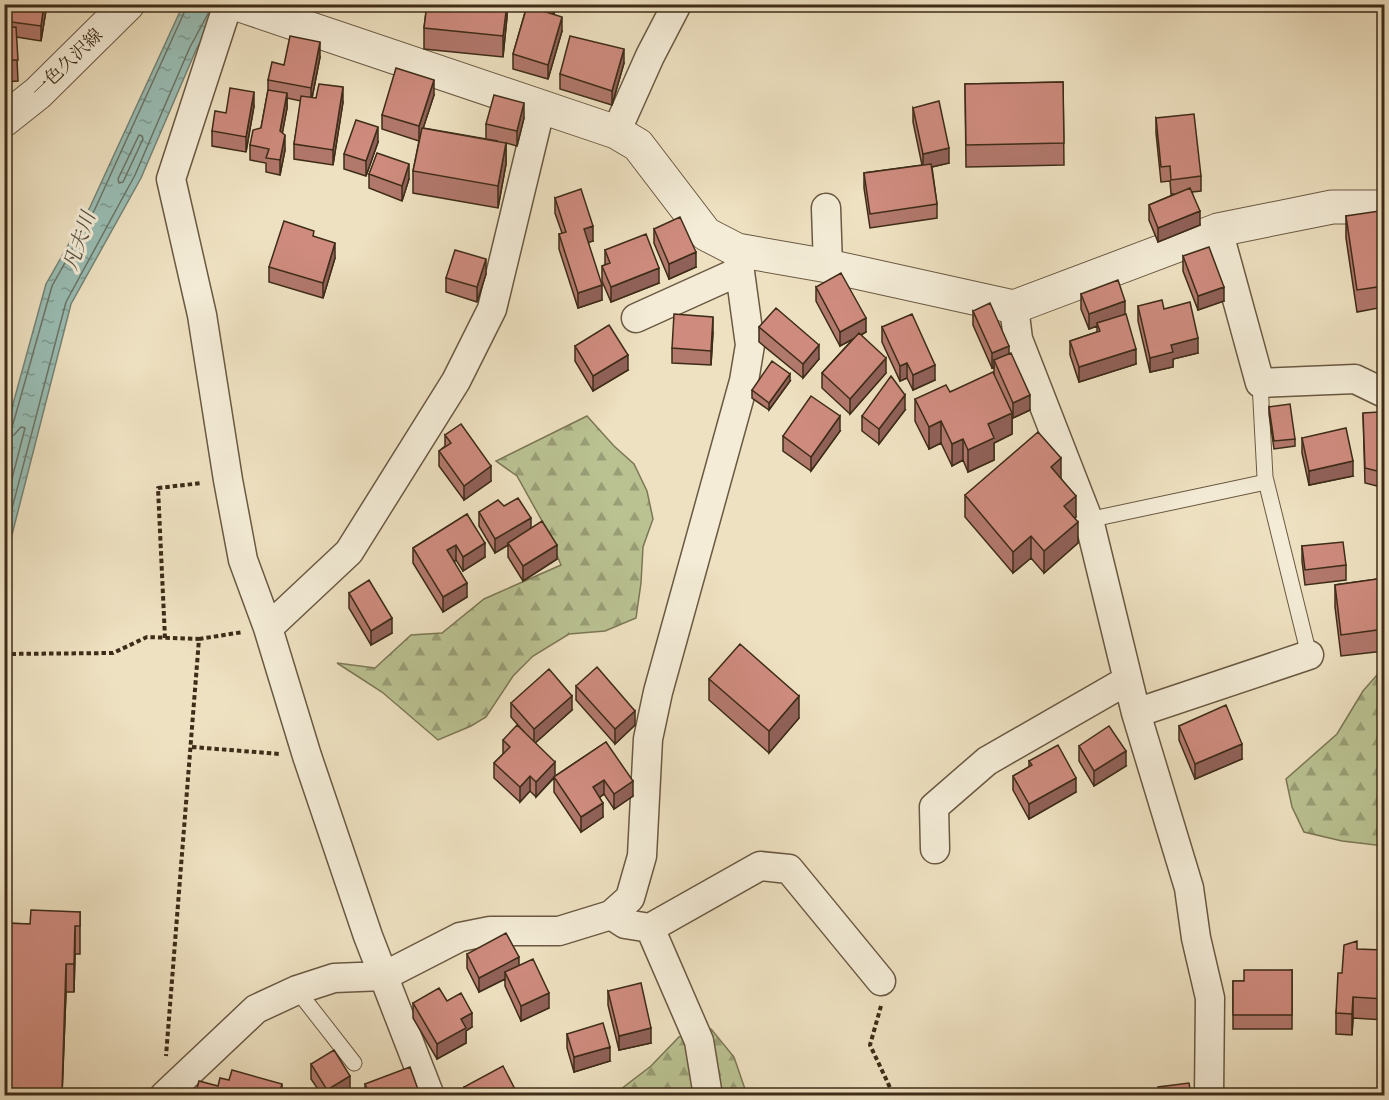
<svg xmlns="http://www.w3.org/2000/svg" width="1389" height="1100" font-family="'IM FELL Great Primer','Noto Serif JP',serif">
  <style>
    .forest { fill: url(#forest-firs); stroke: #7c7755; stroke-width: 1.5 }
    .water { fill: url(#water-ripples); stroke: #758376; stroke-width: 1.5 }
    .lines { fill: none; stroke-linecap: round; stroke-linejoin: round }
    .shore { stroke: #6c7466; stroke-width: 1.5 }
    .service-casing { stroke: #6a5942; stroke-width: 17 }
    .minor-casing { stroke: #6a5942; stroke-width: 31 }
    .tertiary-casing { stroke: #6a5942; stroke-width: 35 }
    .path { stroke: #3e2c18; stroke-width: 4; stroke-dasharray: 4.5 3; stroke-linecap: butt }
    .service { stroke: #f4ecd7; stroke-width: 15 }
    .minor { stroke: #f4ecd7; stroke-width: 28 }
    .tertiary { stroke: #f4ecd7; stroke-width: 33 }
    .wall { fill: #b1786c; stroke: #3e2c18; stroke-width: 1.5 }
    .shaded-wall { fill: #906158; stroke: #3e2c18; stroke-width: 1.5 }
    .building { fill: #ce8b7e; stroke: #3e2c18; stroke-width: 1.5 }
    .labels { text-anchor: middle; dominant-baseline: central; stroke-width: 6; stroke-linejoin: round; paint-order: stroke }
    .street-label { font-size: 18px; fill: #3e2c18; stroke: #f4ecd7 }
    .water-label { font-size: 20px; font-style: italic; fill: #55503f; stroke: #f4ecd7 }
  </style>
  <defs>
    <pattern id="forest-firs" width="22" height="20" patternUnits="userSpaceOnUse" patternTransform="scale(1.5)"><rect width="22" height="20" fill="#bac292"/><path d="M5 1l3.5 6h-7zM16 11l3.5 6h-7z" fill="#999e76"/></pattern>
    <pattern id="water-ripples" width="26" height="14" patternUnits="userSpaceOnUse" patternTransform="scale(1.5)"><rect width="26" height="14" fill="#99bdb4"/><path d="M2 4q2-2 4 0t4 0M15 11q2-2 4 0t4 0" fill="none" stroke="#7e9a91"/></pattern>
  </defs>
  <rect width="100%" height="100%" fill="#eee1c1"/>
  <filter id="stains"><feTurbulence type="fractalNoise" baseFrequency=".00333" numOctaves="4"/><feColorMatrix values="0 0 0 0 .2 0 0 0 0 .09 0 0 0 0 .02 0 0 0 .5 -.17"/></filter>
  <radialGradient id="worn" r=".72"><stop offset=".6" stop-color="#630" stop-opacity="0"/><stop offset="1" stop-color="#630" stop-opacity=".3"/></radialGradient>
  <path class="forest" d="M587,416L614,446L634,464L647,491L653,519L643,547L641,583L636,618L605,631L569,634L533,656L513,676L486,717L471,726L438,740L382,692L337,663L375,668L411,635L442,633L484,599L561,565L546,528L517,476L496,461Z
    M1384,667V846L1342,841L1304,832L1292,807L1286,779L1337,734L1363,691Z
    M711,1029L734,1057L747,1095L612,1096L651,1066L679,1037Z"/>
  <path class="water" d="M183,5H220L196,50L141,178L71,304L5,562V433L46,284L90,207Z"/>
  <g class="lines">
    <path class="shore" d="M139,135L142,136L143,139L123,182L119,183L118,179Z
      M4,429L10,428L13,424L52,286L95,209L188,4
      M4,437L14,435L21,427L25,428L4,510
      M4,539L66,302L135,175L190,47L209,12"/>
    <defs>
      <path id="service" d="M1260,383L1265,477L1309,655
        M1088,520L1266,482
        M297,990L354,1063"/>
      <path id="minor" d="M228,4L171,179L202,315L228,480L243,560L268,628L307,756L368,936L430,1096
        M616,132L650,56L677,4
        M826,208L828,266
        M1218,230L1260,383L1355,379L1384,393
        M1014,307L1018,339L1090,524L1136,713L1189,888L1196,938L1210,998L1209,1096
        M636,318L740,271
        M268,628L349,552L456,381L492,309L541,106
        M1136,713L1309,655
        M935,849L934,807L987,761L1128,680
        M611,915L625,924L650,928L760,866L789,869L881,981
        M650,928L699,1041L708,1096
        M164,1096L256,1009L297,990L334,978L384,976L460,937L490,931H559L611,915L630,898L642,856L648,739L658,692L744,381L750,345L737,250"/>
      <path id="tertiary" d="M237,4L616,132L638,145L706,234L737,250L828,266L1014,307L1218,230L1332,207H1384
        M4,120L38,93L128,4"/>
    </defs>
    <use href="#service" class="service-casing"/>
    <use href="#minor" class="minor-casing"/>
    <use href="#tertiary" class="tertiary-casing"/>
    <path class="path" d="M165,638L158,488L202,483
      M199,639L243,632
      M4,654L113,653L147,637L199,639L166,1056
      M192,747L280,754
      M881,1006L870,1045L894,1096"/>
    <use href="#service" class="service"/>
    <use href="#minor" class="minor"/>
    <use href="#tertiary" class="tertiary"/>
  </g>
  <path class="wall" d="M4,4H47L41,41L16,37L18,81L4,82Z
    M427,4H512L511,7L507,6V17L503,57L424,49V28Z
    M525,4H557L554,14L562,31L548,79L513,69V54L526,9L525,8Z
    M320,57L312,98L343,102L333,165L294,159V144L301,101L287,98V108L282,133L285,150L280,175L266,172V163L250,160V145L261,128L268,90V80L284,65Z
    M624,63L612,105L560,89V74Z
    M1063,82L1064,165L966,167L965,84Z
    M434,95L423,128L498,141L486,139V124L524,118L517,146L506,143V164L498,208L413,193V171L419,141L382,129V115Z
    M254,106L246,152L212,146V131L226,113Z
    M913,108L949,163L932,167L937,204V218L870,228L864,188V173L922,165L913,122Z
    M1156,118L1201,176V191L1192,192L1200,225L1158,242L1149,220V205L1175,194H1171L1170,181L1161,182L1156,133Z
    M378,142L366,176L344,169V154Z
    M369,174L409,179L402,201L369,188Z
    M555,198L593,241L588,242L602,300L578,308L559,249V234L562,233L555,213Z
    M1346,216L1381,228L1384,227V307L1357,312L1346,238Z
    M654,229L696,267L669,279L654,243Z
    M314,237L335,258L323,298L269,282V267Z
    M605,250L659,283L611,302L602,281V266L605,265Z
    M1183,256L1224,301L1198,310L1183,271Z
    M486,274L477,302L446,292V278Z
    M816,287L866,332L861,335L886,373L850,414L822,388V373L853,339L840,346L816,301Z
    M1081,294L1125,314L1136,364L1079,382L1070,355V341L1097,332V326L1089,329L1081,309Z
    M1138,306L1164,309L1198,353L1173,359V367L1150,372L1138,321Z
    M973,311L1009,354L1030,410L1013,418L1012,415V434L994,443V460L968,472L963,460L952,466L941,443L929,449L915,421V399L950,392L994,375V367L992,368L973,325Z
    M759,327L819,359L803,378L759,342Z
    M882,327L935,380L913,390L907,378L900,381L882,342Z
    M713,332L711,365L672,363V348Z
    M575,346L628,370L593,391L575,361Z
    M790,381L769,410L752,398V390Z
    M1269,407L1295,439V446L1274,449L1269,414Z
    M905,410L879,444L862,431V416Z
    M1363,413L1381,472V487L1365,483Z
    M840,431L811,471L783,451V436Z
    M445,435L491,481L464,500L439,466V451L445,446Z
    M1302,438L1353,476L1309,485L1302,453Z
    M1061,478L1076,517L1075,518L1078,543L1044,573L1031,558L1013,573L965,517V495Z
    M504,506L531,529L557,559L523,581L508,557V545L495,553L479,526V512Z
    M467,514L485,557L463,571L456,560L454,561L467,597L443,612L413,563V548Z
    M1302,546L1346,565V580L1305,585L1302,561Z
    M1384,578V651L1341,656L1335,607V585Z
    M349,593L392,633L371,645L349,608Z
    M709,679L799,718L769,753L709,700Z
    M576,686L635,725L615,744L576,700Z
    M511,703L572,710L535,743L555,776L606,742L633,796L614,809L604,794L600,797L603,817L581,832L554,792V778L536,797L530,791L520,802L494,778V763L503,754V740L524,732L511,717Z
    M1179,726L1242,759L1195,779L1179,740Z
    M1079,746L1126,766L1094,786L1079,761Z
    M1029,761L1076,792L1029,819L1013,790V776L1029,767Z
    M80,912V954H75L74,992H66L62,1095H4V923L30,924Z
    M1384,950V1020L1353,1018L1352,1035L1336,1034V1013L1342,973Z
    M467,954L519,965L549,1008L521,1021L505,986V979L479,992L467,968Z
    M1292,970V1029H1233V981H1244Z
    M608,991L651,1043L619,1050L608,1005Z
    M413,1003L472,1027L466,1031V1043L437,1059L413,1018Z
    M567,1034L610,1061L574,1072L567,1048Z
    M311,1064L350,1091L342,1095H322L311,1079Z
    M365,1084L420,1095H365Z
    M464,1087L518,1095H464Z"/>
  <path class="shaded-wall" d="M44,4H47L41,41V26Z
    M507,4V17L503,57V36Z
    M553,4H557L553,16Z
    M562,17V31L548,79V65Z
    M320,42V57L311,103V88Z
    M624,49V63L612,105V91Z
    M434,80V95L419,141V126Z
    M343,87V102L333,165V150Z
    M254,92V106L246,152V137Z
    M287,93V108L280,146V131Z
    M524,103V118L517,146V131Z
    M378,127V142L366,176V161Z
    M285,135V150L280,175V160Z
    M506,143V164L498,208V186Z
    M949,148V163L923,169V154Z
    M409,164V179L402,201V186Z
    M1200,211V225L1158,242V228Z
    M593,226V241L584,244V229Z
    M335,243V258L323,298V283Z
    M696,252V267L669,279V264Z
    M486,259V274L477,302V287Z
    M659,268V283L611,302V287Z
    M602,285V300L578,308V293Z
    M1224,287V301L1198,310V296Z
    M1125,301V315L1097,323V326L1089,329V314Z
    M713,317V332L711,365V351Z
    M866,318V332L840,346V332Z
    M1198,338V353L1173,359V367L1150,372V358L1171,345Z
    M819,345V359L803,378V364Z
    M1009,346V360H994V367L992,368V353Z
    M1136,349V364L1079,382V367Z
    M628,355V370L593,391V376Z
    M886,358V373L850,414V399Z
    M907,363V378L900,381V366Z
    M935,365V380L913,390V375Z
    M790,374V381L769,410V403Z
    M905,395V410L879,444V429Z
    M1030,395V410L1013,418V403Z
    M1012,413V434L994,443V460L968,472V450L988,424Z
    M840,416V431L811,471V457Z
    M941,421V443L929,449V427Z
    M963,439V460L952,466V444Z
    M1061,458V480L1051,467Z
    M1353,461V476L1309,485V471Z
    M491,466V481L464,500V486Z
    M1076,496V517L1064,527V506Z
    M531,518V532L508,543V545L495,553V539Z
    M1078,522V543L1044,573V551Z
    M1031,536V558L1013,573V552Z
    M485,543V557L463,571V557Z
    M456,545V560L447,565V550Z
    M557,545V559L523,581V566Z
    M467,583V597L443,612V597Z
    M392,618V633L371,645V631Z
    M572,696V710L534,744V729Z
    M799,696V718L769,753V731Z
    M635,711V725L615,744V729Z
    M1242,744V759L1195,779V764Z
    M1126,751V766L1094,786V771Z
    M555,762V776L536,797V782Z
    M530,776V791L520,802V787Z
    M1076,778V792L1029,819V804Z
    M604,780V794L593,802V787Z
    M633,781V796L614,809V794Z
    M603,803V817L581,832V817Z
    M75,926V954L74,992V964Z
    M519,957V972H505V979L479,992V978Z
    M66,964V992L62,1095Z
    M549,993V1008L521,1021V1006Z
    M1353,997V1018L1352,1035V1014Z
    M472,1013V1027L466,1031V1043L437,1059V1044L461,1019Z
    M651,1028V1043L619,1050V1036Z
    M610,1047V1061L574,1072V1057Z
    M350,1076V1091L342,1095H327V1090Z
    M282,1084V1095H279Z"/>
  <path class="building" d="M4,4H44L41,26L4,21Z
    M427,4H507L503,36L424,28Z
    M527,6L562,17L548,65L513,54Z
    M16,27L18,60H4V28Z
    M290,36L320,42L311,88L268,80L272,62L284,65Z
    M570,36L624,49L612,91L560,74Z
    M396,68L434,80L419,126L382,115Z
    M1063,82L1064,143L966,145L965,84Z
    M319,84L343,87L333,150L294,144L301,96L316,98Z
    M230,88L254,92L246,137L212,131L215,111L226,113Z
    M268,90L287,93L280,131L285,135L280,160L266,158L269,149L250,145L253,130L261,128Z
    M494,95L524,103L517,131L486,124Z
    M939,101L949,148L923,154L913,108Z
    M1194,114L1201,176L1171,180L1170,166L1161,167L1156,118Z
    M356,120L378,127L366,161L344,154Z
    M422,128L506,143L498,186L413,171Z
    M377,153L409,164L402,186L369,174Z
    M931,164L937,204L870,214L864,173Z
    M1190,188L1200,211L1158,228L1149,205Z
    M581,189L593,226L584,229L602,285L578,293L559,234L566,232L555,198Z
    M1379,211L1381,228L1384,227V286L1357,290L1346,216Z
    M680,217L696,252L669,264L654,229Z
    M284,221L314,231L313,236L335,243L323,283L269,267Z
    M646,234L659,268L611,287L602,266L610,263L605,250Z
    M1209,247L1224,287L1198,296L1183,256Z
    M455,250L486,259L477,287L446,278Z
    M841,273L866,318L840,332L816,287Z
    M1118,280L1125,301L1089,314L1081,294Z
    M1162,300L1164,309L1190,302L1198,338L1171,345L1173,352L1150,358L1138,306Z
    M990,303L1009,346L992,353L973,311Z
    M776,308L819,345L803,364L759,327Z
    M674,314L713,317L711,351L672,348Z
    M912,314L935,365L913,375L907,363L900,366L882,327Z
    M1126,314L1136,349L1079,367L1070,341L1100,331L1097,323Z
    M609,325L628,355L593,376L575,346Z
    M859,333L886,358L850,399L822,373Z
    M1011,353L1030,395L1013,403L994,360Z
    M772,361L790,374L769,403L752,390Z
    M993,372L1012,413L988,424L994,438L968,450L963,439L952,444L941,421L929,427L915,399L946,385L950,392Z
    M891,376L905,395L879,429L862,416Z
    M811,396L840,416L811,457L783,436Z
    M1290,404L1295,439L1274,441L1269,407Z
    M1379,412L1381,472L1365,468L1363,413Z
    M461,424L491,466L464,486L439,451L451,443L445,435Z
    M1346,428L1353,461L1309,471L1302,438Z
    M1038,432L1061,458L1051,467L1076,496L1064,506L1078,522L1044,551L1031,536L1013,552L965,495Z
    M518,498L531,518L495,539L479,512L498,500L504,506Z
    M467,514L485,543L463,557L456,545L447,550L467,583L443,597L413,548Z
    M542,521L557,545L523,566L508,543Z
    M1343,542L1346,565L1305,570L1302,546Z
    M1384,578V629L1341,635L1335,585Z
    M369,580L392,618L371,631L349,593Z
    M740,644L799,696L769,731L709,679Z
    M597,667L635,711L615,729L576,686Z
    M549,669L572,696L534,729L511,703Z
    M1226,705L1242,744L1195,764L1179,726Z
    M517,725L555,762L536,782L530,776L520,787L494,763L510,747L503,740Z
    M1109,726L1126,751L1094,771L1079,746Z
    M606,742L633,781L614,794L604,780L593,787L603,803L581,817L554,777Z
    M1058,745L1076,778L1029,804L1013,776L1032,765L1029,761Z
    M31,910L80,912V926H75L74,964H66L62,1090L4,1088V923L30,924Z
    M506,933L519,957L479,978L467,954Z
    M1357,941V949L1384,950V999L1353,997L1352,1014L1336,1013L1338,973H1342L1344,945Z
    M533,959L549,993L521,1006L505,972Z
    M1244,970H1292V1015H1233V981H1244Z
    M641,983L651,1028L619,1036L608,991Z
    M439,988L447,1001L461,993L472,1013L461,1019L466,1028L437,1044L413,1003Z
    M603,1023L610,1047L574,1057L567,1034Z
    M334,1050L350,1076L327,1090L311,1064Z
    M503,1066L518,1095H468L464,1087Z
    M410,1067L420,1095H370L365,1084Z
    M232,1070L282,1084L279,1095H195L199,1081L218,1086L220,1078L229,1080Z
    M1189,1083L1191,1095H1158V1087Z"/>
  <g class="labels">
    <g class="street-label">
      <text transform="translate(67 63) rotate(-44)">一色久沢線</text>
    </g>
    <g class="water-label">
      <text transform="translate(79 241) rotate(-71)">凡夫川</text>
    </g>
  </g>
  <rect width="1389" height="1100" fill="none" stroke="#eee1c1" stroke-width="24"/>
  <rect x="6" y="6" width="1377" height="1088" fill="none" stroke="#3e2c18" stroke-width="3"/>
  <rect x="12" y="12" width="1365" height="1076" fill="none" stroke="#3e2c18" stroke-width="1.5"/>
  <rect width="100%" height="100%" filter="url(#stains)"/>
  <rect width="100%" height="100%" fill="url(#worn)"/>
</svg>
